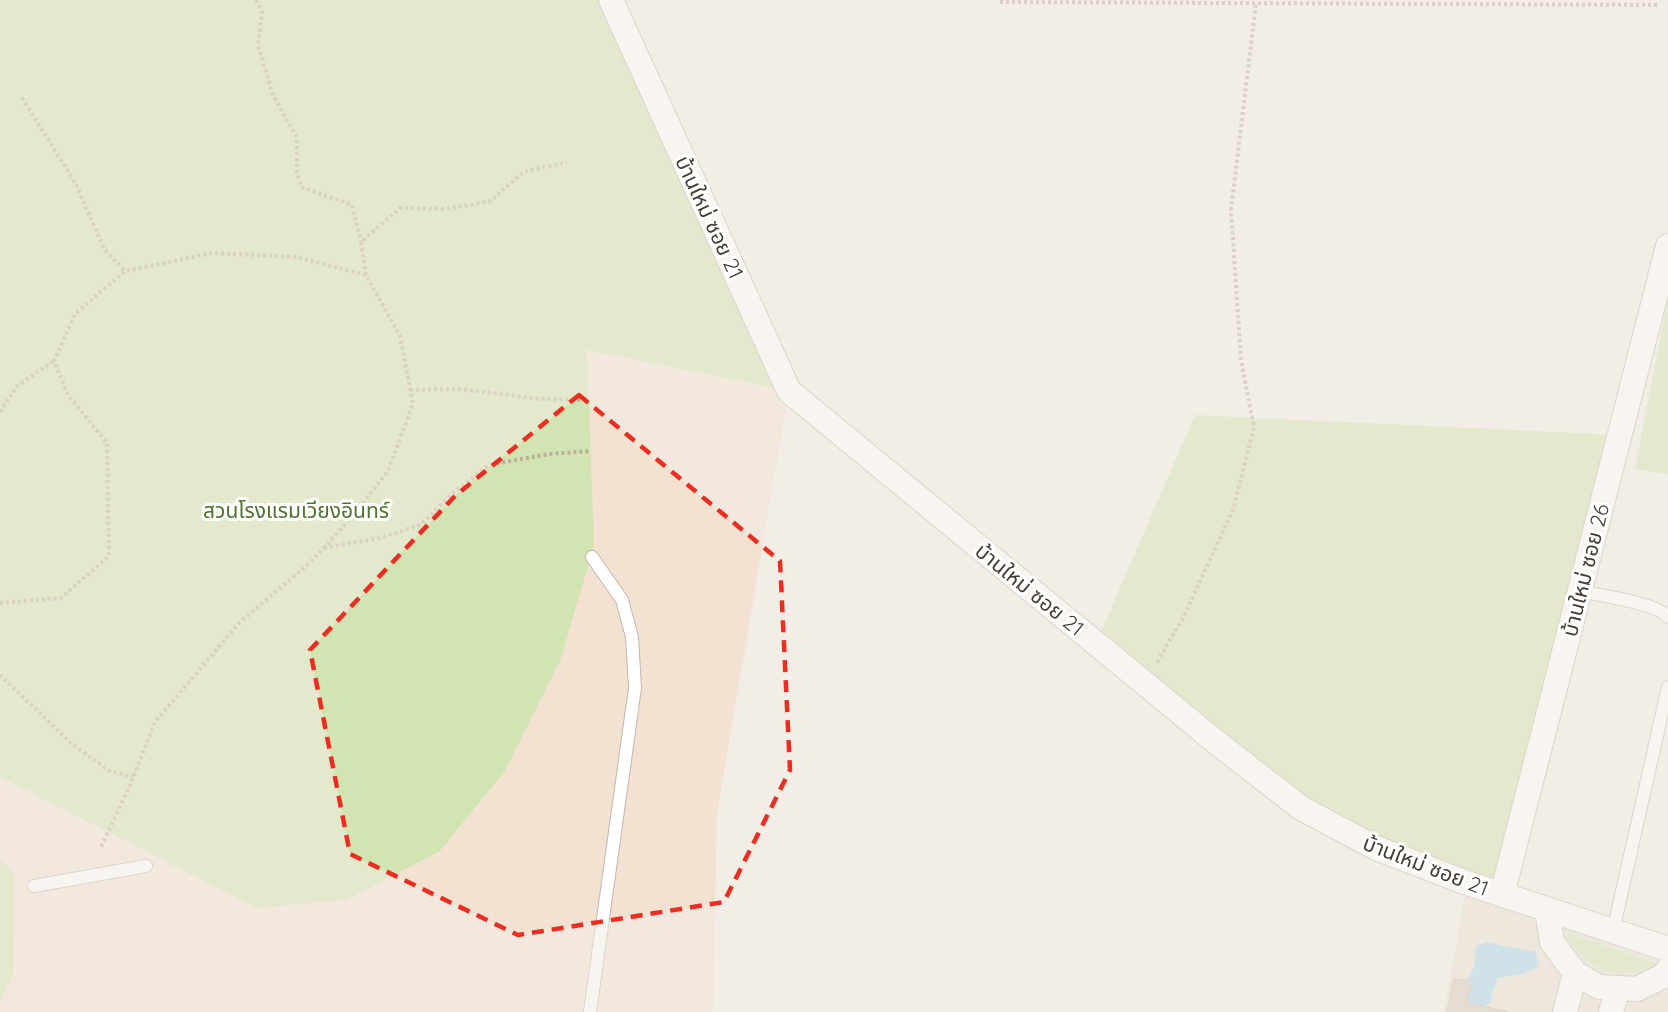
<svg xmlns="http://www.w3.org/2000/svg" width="1668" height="1012" font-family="Quicksand,'Noto Sans Thai',sans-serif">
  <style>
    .residential { fill: #e6dfd4 }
    .commercial { fill: #f3e2d2 }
    .green { fill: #d2e4b1 }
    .water { fill: #a5d5ec }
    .building { fill: #d6cbbf; stroke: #cdbfb0; stroke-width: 1.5 }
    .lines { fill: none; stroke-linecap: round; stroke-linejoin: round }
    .service-casing { stroke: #c0b7ac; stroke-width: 14 }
    .minor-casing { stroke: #c0b7ac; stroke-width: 26 }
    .path { stroke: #beae9b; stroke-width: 4; stroke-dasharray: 3 3; stroke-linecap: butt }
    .service { stroke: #fff; stroke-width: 12 }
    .minor { stroke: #fff; stroke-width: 24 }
    .marked { fill: none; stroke: #ee2d21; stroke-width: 4.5; stroke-dasharray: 12 8; stroke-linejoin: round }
    .labels { text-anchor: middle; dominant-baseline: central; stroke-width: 6; stroke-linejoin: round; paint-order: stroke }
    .street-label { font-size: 21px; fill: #443d36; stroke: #fff }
    .park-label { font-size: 21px; fill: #4d732c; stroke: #fff }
  </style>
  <rect width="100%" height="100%" fill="#f2ede6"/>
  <path class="residential" d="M1467,883L1668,955V1012H1444Z"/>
  <path class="commercial" d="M587,350L789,391L717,813L713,1012H0V777L255,908L346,900L440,851L484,798Z"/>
  <path class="green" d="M0,0H611L789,391L587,350L594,546L560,661L505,771L440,851L346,900L256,908L0,777Z
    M1668,297V474L1635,469Z
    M1195,415L1619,435L1502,895L1376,848L1096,643Z
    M0,859L14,874L13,974L0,1001Z
    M1566,933L1657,964C1649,967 1642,971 1634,972C1603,978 1580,959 1566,933Z"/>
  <path class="water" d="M1486,942C1503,945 1518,950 1536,951L1539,966L1522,974L1498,978L1492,993L1490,1003L1483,1007L1467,1003L1464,981C1476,971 1475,961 1476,946Z"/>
  <path class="building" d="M1454,979L1472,982L1467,1003L1509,1012H1447Z"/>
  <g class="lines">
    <defs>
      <path id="service" d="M1579,591C1598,595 1658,603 1668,617
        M34,886L146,866
        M1613,931L1668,687
        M590,1012L635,688L632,637L622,600L592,557"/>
      <path id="minor" d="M611,0L789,391L1216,742L1301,808L1376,848L1467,883L1668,949
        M1502,895L1668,246
        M1547,910L1552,942L1575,973L1599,987L1637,989L1663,976L1668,970
        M1565,1012L1575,973
        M1611,1012L1618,988"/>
    </defs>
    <use href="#service" class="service-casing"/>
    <use href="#minor" class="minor-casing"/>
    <path class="path" d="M256,0L262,13L258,45L273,95L297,138V172L301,187L352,205L361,242
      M1000,2L1659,5
      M22,98L76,184L104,249L125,271
      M366,275L361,242L400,208L446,209L491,201L523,172L567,162
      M410,390L458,389L543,399L589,400
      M0,412L17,386L54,361
      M324,548L380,538L420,525L453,493L489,465L549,454L591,451
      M0,603L61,598L109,556L107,443L68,395L54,361L75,314L125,271L212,253L296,257L366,275L400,336L413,404L388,471L356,512L311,562L240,622L155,722L131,783L100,849
      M1157,662L1183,618L1233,510L1254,427L1241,360L1231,210L1256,3
      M0,675L73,745L110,771L133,777"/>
    <use href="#service" class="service"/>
    <use href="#minor" class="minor"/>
  </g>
  <path d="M0 0H1668V1012H0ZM579,395L780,561L790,770L724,902L518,935L350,854L310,650L455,496Z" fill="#f2ede6" fill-opacity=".55" fill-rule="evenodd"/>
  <path class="marked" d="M579,395L780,561L790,770L724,902L518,935L350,854L310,650L455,496Z"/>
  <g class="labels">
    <g class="street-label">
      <text transform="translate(710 217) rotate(65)">บ้านใหม่ ซอย 21</text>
      <text transform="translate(1585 570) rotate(-76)">บ้านใหม่ ซอย 26</text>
      <text transform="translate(1030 589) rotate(39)">บ้านใหม่ ซอย 21</text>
      <text transform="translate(1426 865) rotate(21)">บ้านใหม่ ซอย 21</text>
    </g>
    <g class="park-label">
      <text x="296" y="510">สวนโรงแรมเวียงอินทร์</text>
    </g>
  </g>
</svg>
